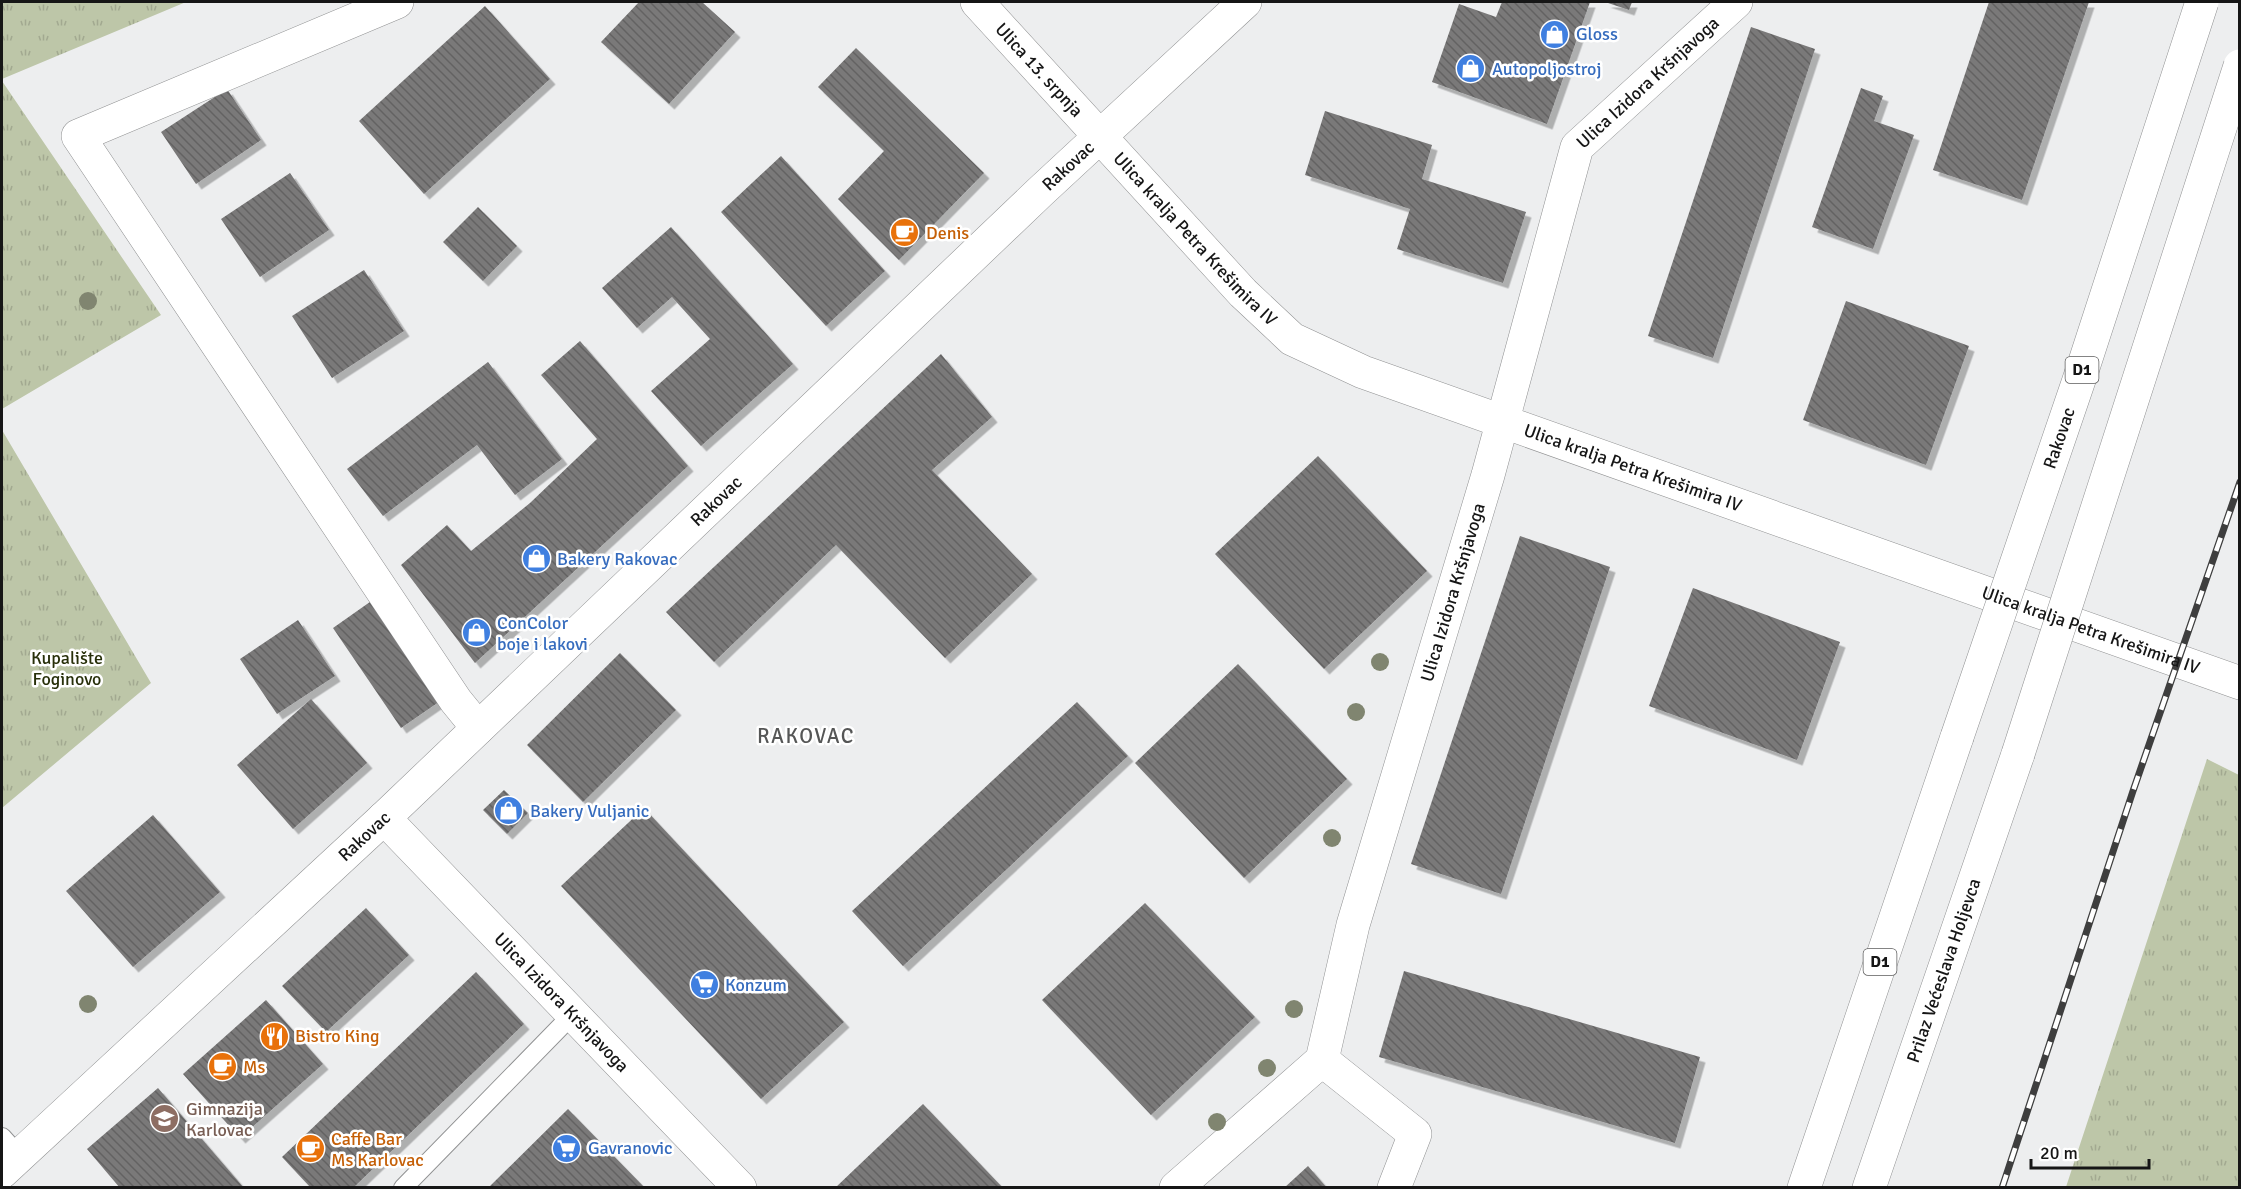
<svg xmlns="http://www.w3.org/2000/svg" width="2241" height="1189" font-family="Signika,sans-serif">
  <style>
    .park { fill: url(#park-tufts) }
    .building { fill: url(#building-back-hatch); filter: url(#shadow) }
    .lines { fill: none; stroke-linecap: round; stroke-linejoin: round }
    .lane-casing { stroke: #909192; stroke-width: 20 }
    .street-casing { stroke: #909192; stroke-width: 34 }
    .secondary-casing { stroke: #909192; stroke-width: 34 }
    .highway-casing { stroke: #909192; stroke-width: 34 }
    .lane { stroke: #fff; stroke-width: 18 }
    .street { stroke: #fff; stroke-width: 33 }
    .secondary { stroke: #fff; stroke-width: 33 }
    .highway { stroke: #fff; stroke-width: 33 }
    .rail-casing { stroke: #3e3e3e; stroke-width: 7 }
    .rail { stroke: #fff; stroke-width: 4.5; stroke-dasharray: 14; stroke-linecap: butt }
    .highway-bridge-casing { stroke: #909192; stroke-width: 34; stroke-linecap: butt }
    .highway-bridge { stroke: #fff; stroke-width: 33 }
    .tree { fill: #808570 }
    .labels { text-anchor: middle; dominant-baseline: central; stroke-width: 5; stroke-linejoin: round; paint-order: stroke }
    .shield { fill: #fff; stroke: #5c5c5c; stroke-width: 1.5 }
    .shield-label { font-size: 16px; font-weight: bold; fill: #161616 }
    .shop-label { font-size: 18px; fill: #366cbe; stroke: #fff; text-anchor: start }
    .street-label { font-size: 18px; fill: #161616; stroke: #fff }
    .food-label { font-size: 18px; fill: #c56008; stroke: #fff; text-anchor: start }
    .park-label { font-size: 18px; fill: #272f09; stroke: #fff }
    .education-label { font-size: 18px; fill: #785e54; stroke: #fff; text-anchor: start }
    .quarter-label { font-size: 21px; letter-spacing: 1.5px; fill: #555656; stroke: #fff }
  </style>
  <defs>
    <pattern id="park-tufts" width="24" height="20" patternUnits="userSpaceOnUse" patternTransform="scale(1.5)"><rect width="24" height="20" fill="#bdc6a8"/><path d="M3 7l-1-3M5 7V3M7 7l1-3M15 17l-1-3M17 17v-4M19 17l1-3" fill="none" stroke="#a2a990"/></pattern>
    <pattern id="building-back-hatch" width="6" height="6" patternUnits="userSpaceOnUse" patternTransform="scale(1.5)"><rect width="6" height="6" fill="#7a7979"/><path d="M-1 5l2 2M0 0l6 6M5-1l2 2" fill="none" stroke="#636262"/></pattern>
    <filter id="shadow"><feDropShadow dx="5.5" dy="5.5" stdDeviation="0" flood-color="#0004"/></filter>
  </defs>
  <rect width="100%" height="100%" fill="#edeeef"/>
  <path class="park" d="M2,2H186L2,79Z
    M2,81L161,315L2,409Z
    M2,430L151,683L2,808V429Z
    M2207,759L2239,775V1187H2066Z"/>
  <path class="building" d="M639,2H702L735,32L669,104L601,42Z
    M1502,2H1590L1547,124L1432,82L1459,4L1496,17Z
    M1605,2H1632L1629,10Z
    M1989,2H2089L2022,200L1933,170Z
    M485,6L550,79L424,194L359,121Z
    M1751,27L1815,49L1713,358L1648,336Z
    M856,48L984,173L899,260L838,199L884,151L818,87Z
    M1861,88L1883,96L1874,121L1914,135L1873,249L1812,227Z
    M227,89L261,140L196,184L161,132Z
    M1325,111L1432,145L1422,179L1526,212L1503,283L1397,249L1410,209L1305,175Z
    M781,156L885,271L826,326L721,212Z
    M290,173L329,230L260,277L221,219Z
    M478,207L517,246L483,281L443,242Z
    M671,227L793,364L701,446L651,391L710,339L672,297L637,328L602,288Z
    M364,270L404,331L332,378L292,316Z
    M1846,301L1969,346L1926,465L1803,420Z
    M580,341L688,466L475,663L401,565L447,525L471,551L530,503L597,439L541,375Z
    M941,354L992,417L932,470L1032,574L945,658L836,545L714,662L666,612Z
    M488,362L562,459L515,495L477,445L383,516L347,469Z
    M1318,456L1427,571L1324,669L1215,554Z
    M1520,536L1610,567L1501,894L1411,864Z
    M1693,588L1840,642L1797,760L1649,706Z
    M377,597L446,697L401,728L333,628Z
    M298,620L335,676L277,714L240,659Z
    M620,653L676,710L583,802L527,745Z
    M1238,664L1347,779L1244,878L1135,763Z
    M311,699L367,763L293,829L237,765Z
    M1077,702L1128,756L903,966L852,911Z
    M504,790L528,813L507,834L483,810Z
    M644,808L844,1022L761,1099L561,886Z
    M153,815L220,892L133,967L66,891Z
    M1145,903L1255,1017L1151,1115L1042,1000Z
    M366,908L409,955L326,1032L282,986Z
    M1404,971L1700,1057L1675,1143L1379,1057Z
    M476,972L524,1024L353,1188H311L282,1157Z
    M266,1000L323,1064L240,1138L183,1074Z
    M158,1088L244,1188H120L87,1149Z
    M923,1104L1003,1188H835Z
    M568,1109L645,1188H488Z
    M1308,1166L1327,1188H1284Z"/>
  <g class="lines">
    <defs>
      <path id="lane" d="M2,1137L19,1156
        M403,1188L572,1015"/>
      <g id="street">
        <path d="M397,2L78,136L456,701L478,728"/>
        <path id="s1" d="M384,818L740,1188"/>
        <path d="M1322,1060L1415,1134L1394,1188"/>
        <path id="s2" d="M1176,1188L1322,1060L1353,925L1488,475L1577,147L1736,2"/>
      </g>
      <g id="secondary">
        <path id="s3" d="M977,2L1243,293L1292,339L1363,372L2240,683"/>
        <path id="s4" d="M2,1172L384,818L1040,192L1245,2"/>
      </g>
      <g id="highway">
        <path d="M1804,1188L1957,737"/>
        <path id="s5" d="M1869,1188L2018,754"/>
      </g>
    </defs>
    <use href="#lane" class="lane-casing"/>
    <use href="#street" class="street-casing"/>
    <use href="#secondary" class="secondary-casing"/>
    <use href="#highway" class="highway-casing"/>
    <use href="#lane" class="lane"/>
    <use href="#street" class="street"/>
    <use href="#secondary" class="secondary"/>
    <use href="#highway" class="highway"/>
    <defs>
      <path id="rail" d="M2002,1188L2133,791L2240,482"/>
    </defs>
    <use href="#rail" class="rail-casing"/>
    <use href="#rail" class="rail"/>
    <defs>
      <g id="highway-bridge">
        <path id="s6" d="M1957,737L2080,377L2202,2"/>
        <path d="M2018,754L2240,66"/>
      </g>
    </defs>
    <use href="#highway-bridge" class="highway-bridge-casing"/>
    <use href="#highway-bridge" class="highway-bridge"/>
  </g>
  <g class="tree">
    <circle cx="88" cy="301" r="9"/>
    <circle cx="1380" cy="662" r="9"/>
    <circle cx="1356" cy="712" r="9"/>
    <circle cx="1332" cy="838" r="9"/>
    <circle cx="88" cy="1004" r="9"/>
    <circle cx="1294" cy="1009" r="9"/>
    <circle cx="1267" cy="1068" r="9"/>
    <circle cx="1217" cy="1122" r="9"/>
  </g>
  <defs>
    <symbol id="shop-disc" viewBox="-11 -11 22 22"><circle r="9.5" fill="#3f7fe0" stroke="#fff"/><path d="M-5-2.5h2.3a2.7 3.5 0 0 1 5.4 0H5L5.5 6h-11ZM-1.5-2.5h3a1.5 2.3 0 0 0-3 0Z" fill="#fff"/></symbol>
    <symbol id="cafe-disc" viewBox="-11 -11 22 22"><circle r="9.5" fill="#e8710a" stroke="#fff"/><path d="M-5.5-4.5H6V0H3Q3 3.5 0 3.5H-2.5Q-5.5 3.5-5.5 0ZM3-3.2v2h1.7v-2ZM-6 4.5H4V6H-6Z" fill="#fff"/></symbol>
    <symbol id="supermarket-disc" viewBox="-11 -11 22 22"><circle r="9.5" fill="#3f7fe0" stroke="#fff"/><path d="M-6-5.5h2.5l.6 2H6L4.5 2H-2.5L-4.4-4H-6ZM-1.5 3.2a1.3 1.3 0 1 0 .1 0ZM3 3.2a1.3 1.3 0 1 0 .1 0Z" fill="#fff"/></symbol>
    <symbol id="restaurant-disc" viewBox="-11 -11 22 22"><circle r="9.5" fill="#e8710a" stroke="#fff"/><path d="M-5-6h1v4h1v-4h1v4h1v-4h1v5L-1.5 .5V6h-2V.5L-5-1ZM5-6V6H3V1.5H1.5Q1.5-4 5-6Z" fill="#fff"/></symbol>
    <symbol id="school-disc" viewBox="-11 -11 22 22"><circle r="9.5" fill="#8d6e63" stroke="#fff"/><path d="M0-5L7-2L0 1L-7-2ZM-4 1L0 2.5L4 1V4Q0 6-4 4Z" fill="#fff"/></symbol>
  </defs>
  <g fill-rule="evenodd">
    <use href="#shop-disc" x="1538" y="18" width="33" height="33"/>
    <use href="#shop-disc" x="1454" y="52" width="33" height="33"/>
    <use href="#cafe-disc" x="888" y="216" width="33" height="33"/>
    <use href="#shop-disc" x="520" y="542" width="33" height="33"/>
    <use href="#shop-disc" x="460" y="616" width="33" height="33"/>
    <use href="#shop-disc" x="492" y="794" width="33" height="33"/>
    <use href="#supermarket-disc" x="688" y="968" width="33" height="33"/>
    <use href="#restaurant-disc" x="258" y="1020" width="33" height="33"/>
    <use href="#cafe-disc" x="206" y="1050" width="33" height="33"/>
    <use href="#school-disc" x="148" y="1102" width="33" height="33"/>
    <use href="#supermarket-disc" x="550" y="1132" width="33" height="33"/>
    <use href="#cafe-disc" x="294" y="1132" width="33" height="33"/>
  </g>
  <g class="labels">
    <g class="shield">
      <rect x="2065.5" y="357" width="33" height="26" rx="4.5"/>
      <rect x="1863.5" y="949" width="33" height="26" rx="4.5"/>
    </g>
    <g class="shield-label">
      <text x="2082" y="370">D1</text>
      <text x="1880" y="962">D1</text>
    </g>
    <g class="shop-label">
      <text x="1576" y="34">Gloss</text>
      <text x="1492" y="69">Autopoljostroj</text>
      <text x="557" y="559">Bakery Rakovac</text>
      <text x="497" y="623">ConColor<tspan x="497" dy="21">boje i lakovi</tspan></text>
      <text x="530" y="811">Bakery Vuljanic</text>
      <text x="725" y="985">Konzum</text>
      <text x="588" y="1148">Gavranovic</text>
    </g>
    <g class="street-label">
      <text stroke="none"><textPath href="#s3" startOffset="92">Ulica 13. srpnja</textPath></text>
      <text stroke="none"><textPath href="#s2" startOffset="1238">Ulica Izidora Kršnjavoga</textPath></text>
      <text stroke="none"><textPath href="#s4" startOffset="1466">Rakovac</textPath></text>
      <text stroke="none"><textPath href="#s3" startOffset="322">Ulica kralja Petra Krešimira IV</textPath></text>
      <text stroke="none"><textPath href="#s6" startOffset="316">Rakovac</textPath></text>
      <text stroke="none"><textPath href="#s3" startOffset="826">Ulica kralja Petra Krešimira IV</textPath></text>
      <text stroke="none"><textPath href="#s4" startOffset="980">Rakovac</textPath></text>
      <text stroke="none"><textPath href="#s2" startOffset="680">Ulica Izidora Kršnjavoga</textPath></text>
      <text stroke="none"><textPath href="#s3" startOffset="1312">Ulica kralja Petra Krešimira IV</textPath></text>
      <text stroke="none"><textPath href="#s4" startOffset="494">Rakovac</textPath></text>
      <text stroke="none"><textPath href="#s5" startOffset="230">Prilaz Većeslava Holjevca</textPath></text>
      <text stroke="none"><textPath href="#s1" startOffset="256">Ulica Izidora Kršnjavoga</textPath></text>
    </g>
    <g class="food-label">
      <text x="926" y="233">Denis</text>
      <text x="295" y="1036">Bistro King</text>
      <text x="243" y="1067">Ms</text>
      <text x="331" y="1139">Caffe Bar<tspan x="331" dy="21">Ms Karlovac</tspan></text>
    </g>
    <g class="park-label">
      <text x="67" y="658">Kupalište<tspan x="67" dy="21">Foginovo</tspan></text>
    </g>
    <g class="education-label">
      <text x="186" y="1109">Gimnazija<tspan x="186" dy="21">Karlovac</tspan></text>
    </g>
    <g class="quarter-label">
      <text x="806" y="736">RAKOVAC</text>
    </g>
  </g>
  <rect width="2241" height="1189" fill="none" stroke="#161616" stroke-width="6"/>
  <path d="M2031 1159v9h118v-9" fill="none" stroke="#161616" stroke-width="3"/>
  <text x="2040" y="1159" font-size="18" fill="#161616" stroke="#ffffff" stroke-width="4.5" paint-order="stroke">20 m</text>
</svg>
